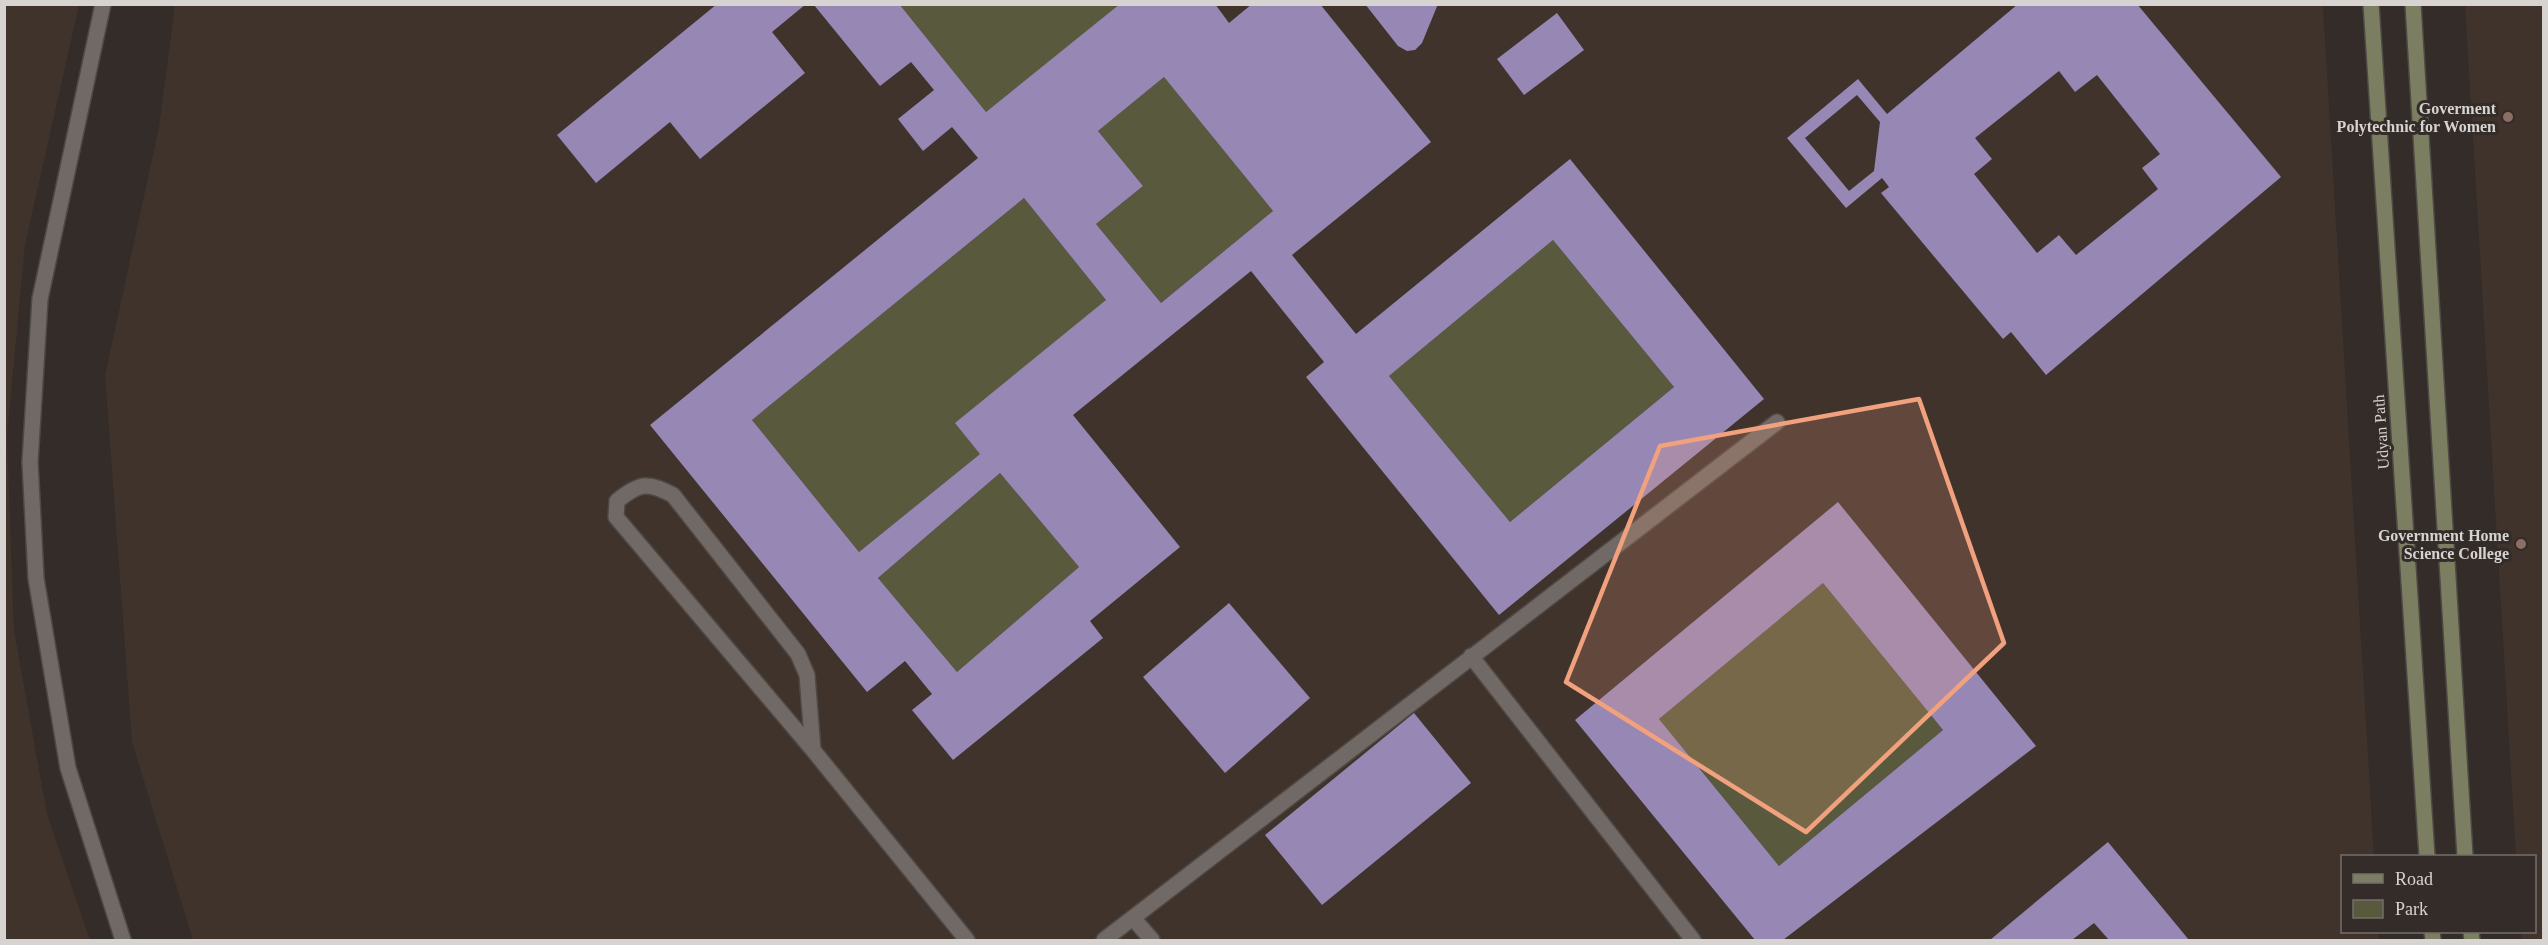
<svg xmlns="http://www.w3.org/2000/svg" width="2548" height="945" font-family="'Times New Roman',serif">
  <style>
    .built { fill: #3f332c }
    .green { fill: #595a3d }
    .building { fill: #9687b4; fill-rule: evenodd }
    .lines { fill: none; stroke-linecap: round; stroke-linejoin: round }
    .service-casing { stroke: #4f4946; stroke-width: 18 }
    .tertiary-casing { stroke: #4f4946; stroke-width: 18 }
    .secondary-casing { stroke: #4f4946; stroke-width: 18 }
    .service { stroke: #716965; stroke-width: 15 }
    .tertiary { stroke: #716965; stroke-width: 15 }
    .secondary { stroke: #7c7e61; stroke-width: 15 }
    .marked { fill: #f1a17d; fill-opacity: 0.2; stroke: #f1a17d; stroke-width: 4.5; stroke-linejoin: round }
    .education-dot { fill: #8d6e63; stroke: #332c29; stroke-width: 2 }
    .labels { text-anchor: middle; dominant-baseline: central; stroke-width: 6; stroke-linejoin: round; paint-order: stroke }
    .poi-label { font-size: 16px; font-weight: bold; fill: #d7d3d0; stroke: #332c29; text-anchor: end }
    .street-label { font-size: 16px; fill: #d7d3d0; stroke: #332c29 }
  </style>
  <rect width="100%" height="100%" fill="#332c29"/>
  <path class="built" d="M5,4L79,5L25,245L7,437L14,630L47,814L90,940H5Z
    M175,5H2323L2374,856H2342V932H2378L2379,940H193L132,742L105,375L159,127Z
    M2465,5H2543V940H2521V932H2534V856H2516Z"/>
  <path class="green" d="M900,5H1120L986,112Z
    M1164,77L1273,211L1161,303L1096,224L1143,186L1098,131Z
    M1024,198L1106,300L980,454L859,552L752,420Z
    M1553,240L1674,387L1510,522L1389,376Z
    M1000,473L1079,567L957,672L878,578Z
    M1823,583L1943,730L1779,866L1659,719Z"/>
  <path class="building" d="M717,4H806L772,32L805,73L700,159L670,122L596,183L557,135Z
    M1120,4H1215L1229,23L1252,4H1320L1431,142L1292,255L1356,334L1570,159L1764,399L1499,615L1306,377L1324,362L1251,271L1073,415L1180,547L1090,621L1103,638L953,760L912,710L932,694L905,661L867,692L650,425L978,158L952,127L923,151L898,119L934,90L911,62L880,86L814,5H900L986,112ZM1164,77L1273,211L1161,303L1096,224L1143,186L1098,131ZM1024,198L1106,300L955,423L980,454L859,552L752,420ZM1553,240L1674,387L1510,522L1389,376ZM1000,473L1079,567L957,672L878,578Z
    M1365,4H1438L1422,43L1415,50L1407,51L1398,46Z
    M2018,4H2137L2281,177L2046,375L2011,332L2003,339L1881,193L1889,187L1882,178L1846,208L1787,138L1858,79L1887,114ZM2059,71L2075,92L2097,75L2160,154L2142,168L2158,189L2076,255L2059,235L2037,253L1974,174L1992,159L1975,138ZM1857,95L1880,122L1874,171L1849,191L1805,138Z
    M1557,13L1584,50L1524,95L1497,59Z
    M1838,502L2036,746L1783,940H1755L1575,720ZM1823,583L1943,730L1779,866L1659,719Z
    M1229,603L1310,698L1225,773L1143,677Z
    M1414,713L1471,783L1322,905L1265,835Z
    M2108,842L2189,940H2109L2094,923L2072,940H1990Z"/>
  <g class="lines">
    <defs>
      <path id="service" d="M1471,656L1693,940
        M813,750L807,675L798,654L673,495C648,482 640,482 617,501L616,517L813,750L967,940
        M1133,918L1152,940
        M1104,940L1777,422"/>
      <path id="tertiary" d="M103,4L40,299L30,462L36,578L68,768L123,940"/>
      <path id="secondary" d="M2371,4L2427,856
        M2413,4L2465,856
        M2432,932L2433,940
        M2471,932L2472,940"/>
    </defs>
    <use href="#service" class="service-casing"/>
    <use href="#tertiary" class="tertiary-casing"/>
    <use href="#secondary" class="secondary-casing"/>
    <use href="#service" class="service"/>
    <use href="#tertiary" class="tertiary"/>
    <use href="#secondary" class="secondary"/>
  </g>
  <path class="marked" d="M1919,399L2004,643L1806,832L1566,682L1660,446Z"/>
  <g class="education-dot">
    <circle cx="2508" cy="117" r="6"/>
    <circle cx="2521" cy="544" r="6"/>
  </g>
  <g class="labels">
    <g class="poi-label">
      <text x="2496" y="108">Goverment<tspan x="2496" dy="18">Polytechnic for Women</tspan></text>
      <text x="2509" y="535">Government Home<tspan x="2509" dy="18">Science College</tspan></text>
    </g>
    <g class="street-label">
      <text transform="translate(2381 432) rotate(-94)">Udyan Path</text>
    </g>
  </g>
  <rect width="2548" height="945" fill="none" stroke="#d7d3d0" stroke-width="12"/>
  <rect x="2341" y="855" width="195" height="78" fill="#332c29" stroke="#756f6c" stroke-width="1.5"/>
  <rect x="2353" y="874" width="30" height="9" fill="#7c7e61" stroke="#756f6c" stroke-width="1.5"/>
  <text x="2395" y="885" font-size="18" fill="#d7d3d0">Road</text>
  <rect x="2353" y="900" width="30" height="18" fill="#595a3d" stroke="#756f6c" stroke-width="1.5"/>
  <text x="2395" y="915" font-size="18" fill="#d7d3d0">Park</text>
</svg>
